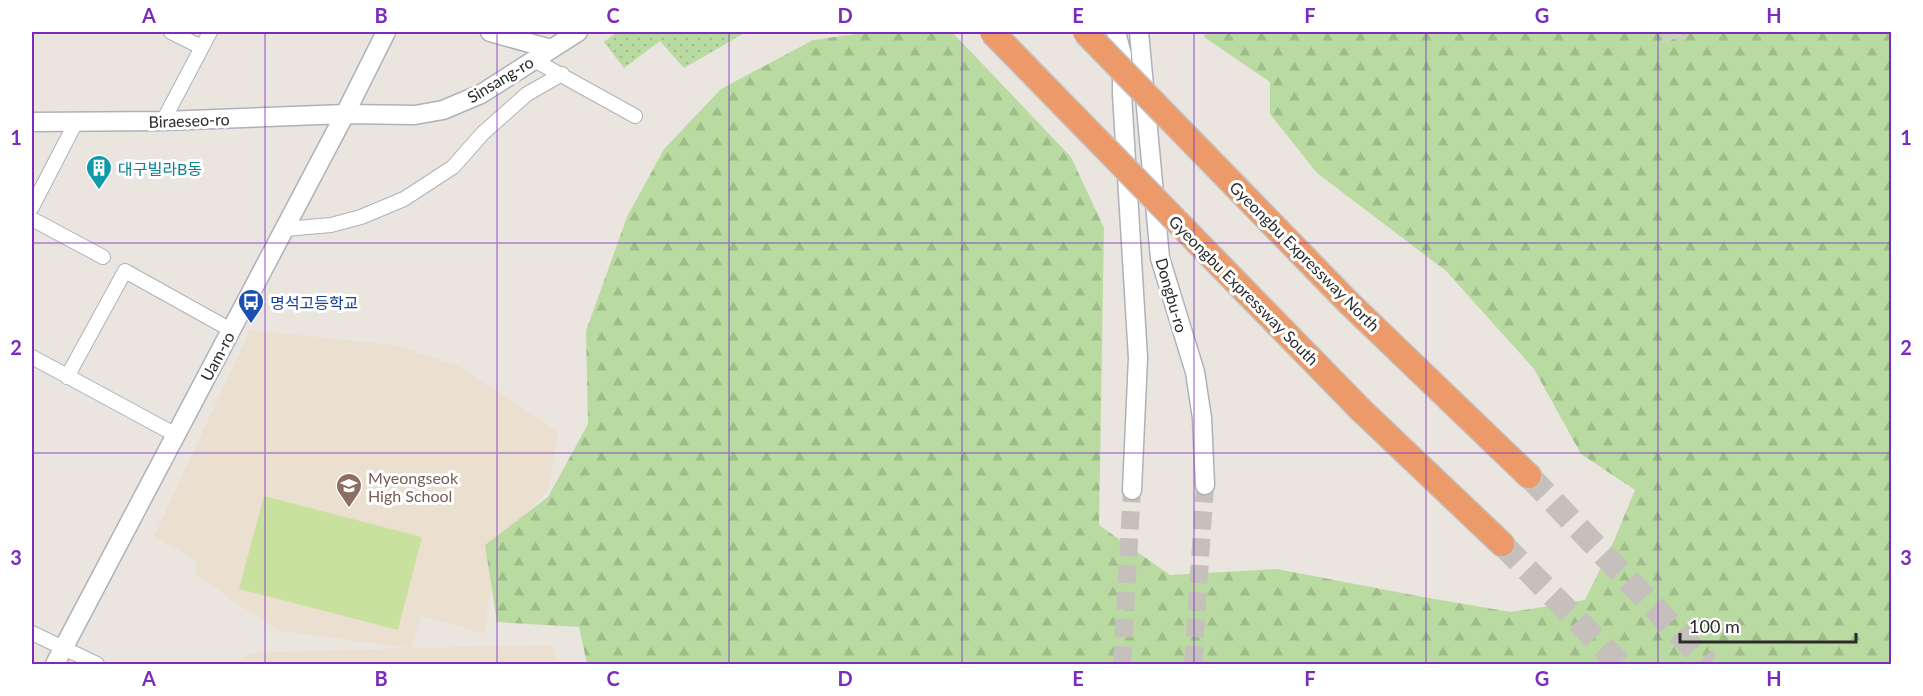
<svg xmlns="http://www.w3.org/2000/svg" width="1923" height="696" font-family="Lato,'Noto Sans KR',sans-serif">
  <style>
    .education { fill: #ebe0d0 }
    .grass { fill: url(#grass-dots) }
    .forest { fill: url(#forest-firs) }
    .cemetery { fill: url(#cemetery-stones) }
    .pitch { fill: #c9e19e }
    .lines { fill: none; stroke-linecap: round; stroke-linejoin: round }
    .secondary-tunnel { stroke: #c5c0bb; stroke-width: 18; stroke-dasharray: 18 9; stroke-linecap: butt }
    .highway-tunnel { stroke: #c5c0bb; stroke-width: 24; stroke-dasharray: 24 12; stroke-linecap: butt }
    .street-casing { stroke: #afb1ba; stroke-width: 16 }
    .secondary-casing { stroke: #afb1ba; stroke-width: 21 }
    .highway-casing { stroke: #c4c4c4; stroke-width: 27 }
    .street { stroke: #fff; stroke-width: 14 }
    .secondary { stroke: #fff; stroke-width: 18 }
    .highway { stroke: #ec9a69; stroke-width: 24 }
    .highway-bridge-casing { stroke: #c4c4c4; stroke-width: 27; stroke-linecap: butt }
    .highway-bridge { stroke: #ec9a69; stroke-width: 24 }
    .grid { fill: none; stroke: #7b2cbf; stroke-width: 1.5; stroke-opacity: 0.55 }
    .labels { text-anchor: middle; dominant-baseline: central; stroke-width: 6; stroke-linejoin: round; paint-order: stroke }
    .street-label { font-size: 16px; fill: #2b2b2b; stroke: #fff }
    .culture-label { font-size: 16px; fill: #0d838f; stroke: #fff; text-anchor: start }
    .transit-label { font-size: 16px; fill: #164399; stroke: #fff; text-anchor: start }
    .education-label { font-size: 16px; fill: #785e54; stroke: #fff; text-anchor: start }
    .neatline { fill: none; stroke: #7b2cbf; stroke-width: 2 }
    .grid-label { font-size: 20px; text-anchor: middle; font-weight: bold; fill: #7b2cbf }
  </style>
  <defs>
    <pattern id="grass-dots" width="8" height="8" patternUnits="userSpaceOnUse" patternTransform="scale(1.5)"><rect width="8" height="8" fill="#b9dba1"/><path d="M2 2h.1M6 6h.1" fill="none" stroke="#9fbc8b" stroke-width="1.8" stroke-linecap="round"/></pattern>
    <pattern id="forest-firs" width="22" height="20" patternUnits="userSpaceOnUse" patternTransform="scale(1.5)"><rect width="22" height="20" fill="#b9dba1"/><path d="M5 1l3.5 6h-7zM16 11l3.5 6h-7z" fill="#9fbc8b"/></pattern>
    <pattern id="cemetery-stones" width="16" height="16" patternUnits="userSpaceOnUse" patternTransform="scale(1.5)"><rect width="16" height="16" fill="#c7d3b8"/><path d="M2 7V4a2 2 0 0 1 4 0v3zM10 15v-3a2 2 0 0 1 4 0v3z" fill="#abb59e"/></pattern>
  </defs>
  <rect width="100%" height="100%" fill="#ebe5df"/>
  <path class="education" d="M250,330L395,345L460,367L558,431L549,487L514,531L498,538L484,634L421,615L411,648L553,645L556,664H239L248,653L410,648L280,631L231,600L195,573L197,561L154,536Z"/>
  <path class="grass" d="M617,32H746L684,68L660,41L624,68L604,42Z"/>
  <path class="forest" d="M870,32H952L1071,157L1104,228L1099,525L1170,575L1277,569L1423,597L1511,612L1585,600L1613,543L1635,490L1581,454L1534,369L1446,271L1317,173L1270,114V82L1204,37L1206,32H1891V664H587L579,627L497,622L485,545L548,497L588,424L586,331L627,217L664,149L721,89L813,40Z"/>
  <path class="cemetery" d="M1662,32H1687L1686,39L1662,43Z"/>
  <path class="pitch" d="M264,496L422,537L398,630L239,589Z"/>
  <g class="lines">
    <path class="secondary-tunnel" d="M1122,664L1132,490
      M1193,664L1205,485"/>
    <path class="highway-tunnel" d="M1529,476L1708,664
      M1502,544L1620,664"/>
    <defs>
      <path id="street" d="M171,32L201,47
        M534,60L635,116
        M163,121L210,32
        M32,207L76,122
        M32,219L103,257
        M285,229L331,225L361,217L404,199L453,167L483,133L527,94L562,74
        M32,357L176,435
        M67,377L125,271L231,330
        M32,633L97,664"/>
      <path id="secondary" d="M490,32L551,49
        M1116,32L1122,55V94L1138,358L1132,490
        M1139,32L1160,258L1195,372L1202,418L1205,485
        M32,122L163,121L345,114L415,115L443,110L481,94L578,32
        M55,664L345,114L386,32"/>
      <path id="highway" d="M1349,303L1529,476
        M1361,410L1502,544"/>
    </defs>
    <use href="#street" class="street-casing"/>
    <use href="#secondary" class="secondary-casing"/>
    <use href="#highway" class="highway-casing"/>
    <use href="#street" class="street"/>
    <use href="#secondary" class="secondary"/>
    <use href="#highway" class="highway"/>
    <defs>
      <path id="highway-bridge" d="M992,32L1361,410
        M1085,32L1349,303"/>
    </defs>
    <use href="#highway-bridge" class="highway-bridge-casing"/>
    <use href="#highway-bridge" class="highway-bridge"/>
  </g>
  <path class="grid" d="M265,32V664M497,32V664M729,32V664M962,32V664M1194,32V664M1426,32V664M1658,32V664M32,243H1892M32,453H1892"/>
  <defs>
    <symbol id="building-pin" viewBox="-11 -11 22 30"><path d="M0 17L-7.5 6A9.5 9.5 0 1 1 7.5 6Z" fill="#0f9aa8" stroke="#fff"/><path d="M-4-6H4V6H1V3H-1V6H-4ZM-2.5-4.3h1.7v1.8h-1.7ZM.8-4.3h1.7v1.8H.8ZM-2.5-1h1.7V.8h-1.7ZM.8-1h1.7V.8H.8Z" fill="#fff"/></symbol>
    <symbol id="bus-pin" viewBox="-11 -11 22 30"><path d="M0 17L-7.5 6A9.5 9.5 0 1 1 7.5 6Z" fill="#1a4fb4" stroke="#fff"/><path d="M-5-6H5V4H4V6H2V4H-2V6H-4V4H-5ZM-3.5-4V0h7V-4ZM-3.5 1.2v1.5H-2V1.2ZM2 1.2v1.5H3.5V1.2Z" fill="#fff"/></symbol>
    <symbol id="school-pin" viewBox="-11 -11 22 30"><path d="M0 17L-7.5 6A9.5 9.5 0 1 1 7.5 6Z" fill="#8d6e63" stroke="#fff"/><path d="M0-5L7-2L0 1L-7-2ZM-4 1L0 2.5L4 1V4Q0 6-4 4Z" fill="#fff"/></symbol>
  </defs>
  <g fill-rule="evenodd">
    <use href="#building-pin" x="84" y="153" width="30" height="40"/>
    <use href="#bus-pin" x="236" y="287" width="30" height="40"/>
    <use href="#school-pin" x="334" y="471" width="30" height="40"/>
  </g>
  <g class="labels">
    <g class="street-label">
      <text transform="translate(500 79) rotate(-31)">Sinsang-ro</text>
      <text transform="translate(189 120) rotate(-2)">Biraeseo-ro</text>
      <text transform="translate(1305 256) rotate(45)">Gyeongbu Expressway North</text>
      <text transform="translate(1244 290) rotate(45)">Gyeongbu Expressway South</text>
      <text transform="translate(1172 295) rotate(74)">Dongbu-ro</text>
      <text transform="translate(217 356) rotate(-62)">Uam-ro</text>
    </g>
    <g class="culture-label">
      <text x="118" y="168">대구빌라B동</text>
    </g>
    <g class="transit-label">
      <text x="270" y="302">명석고등학교</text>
    </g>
    <g class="education-label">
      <text x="368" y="477">Myeongseok<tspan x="368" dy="18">High School</tspan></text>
    </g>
  </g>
  <rect width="1923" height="696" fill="none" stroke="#ffffff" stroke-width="66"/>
  <path d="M1680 633v9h176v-9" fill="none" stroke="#2b2b2b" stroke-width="3"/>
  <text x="1689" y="633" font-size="18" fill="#2b2b2b" stroke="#ffffff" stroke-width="4.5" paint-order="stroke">100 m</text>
  <rect x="33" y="33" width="1857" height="630" class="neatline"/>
  <g class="grid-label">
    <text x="149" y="23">A</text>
    <text x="381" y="23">B</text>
    <text x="613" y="23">C</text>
    <text x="845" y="23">D</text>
    <text x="1078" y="23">E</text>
    <text x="1310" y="23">F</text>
    <text x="1542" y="23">G</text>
    <text x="1774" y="23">H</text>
    <text x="16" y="145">1</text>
    <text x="1906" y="145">1</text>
    <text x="16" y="355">2</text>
    <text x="1906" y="355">2</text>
    <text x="16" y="565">3</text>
    <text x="1906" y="565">3</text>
    <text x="149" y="686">A</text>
    <text x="381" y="686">B</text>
    <text x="613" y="686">C</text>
    <text x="845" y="686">D</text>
    <text x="1078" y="686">E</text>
    <text x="1310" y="686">F</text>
    <text x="1542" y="686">G</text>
    <text x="1774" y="686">H</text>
  </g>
</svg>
